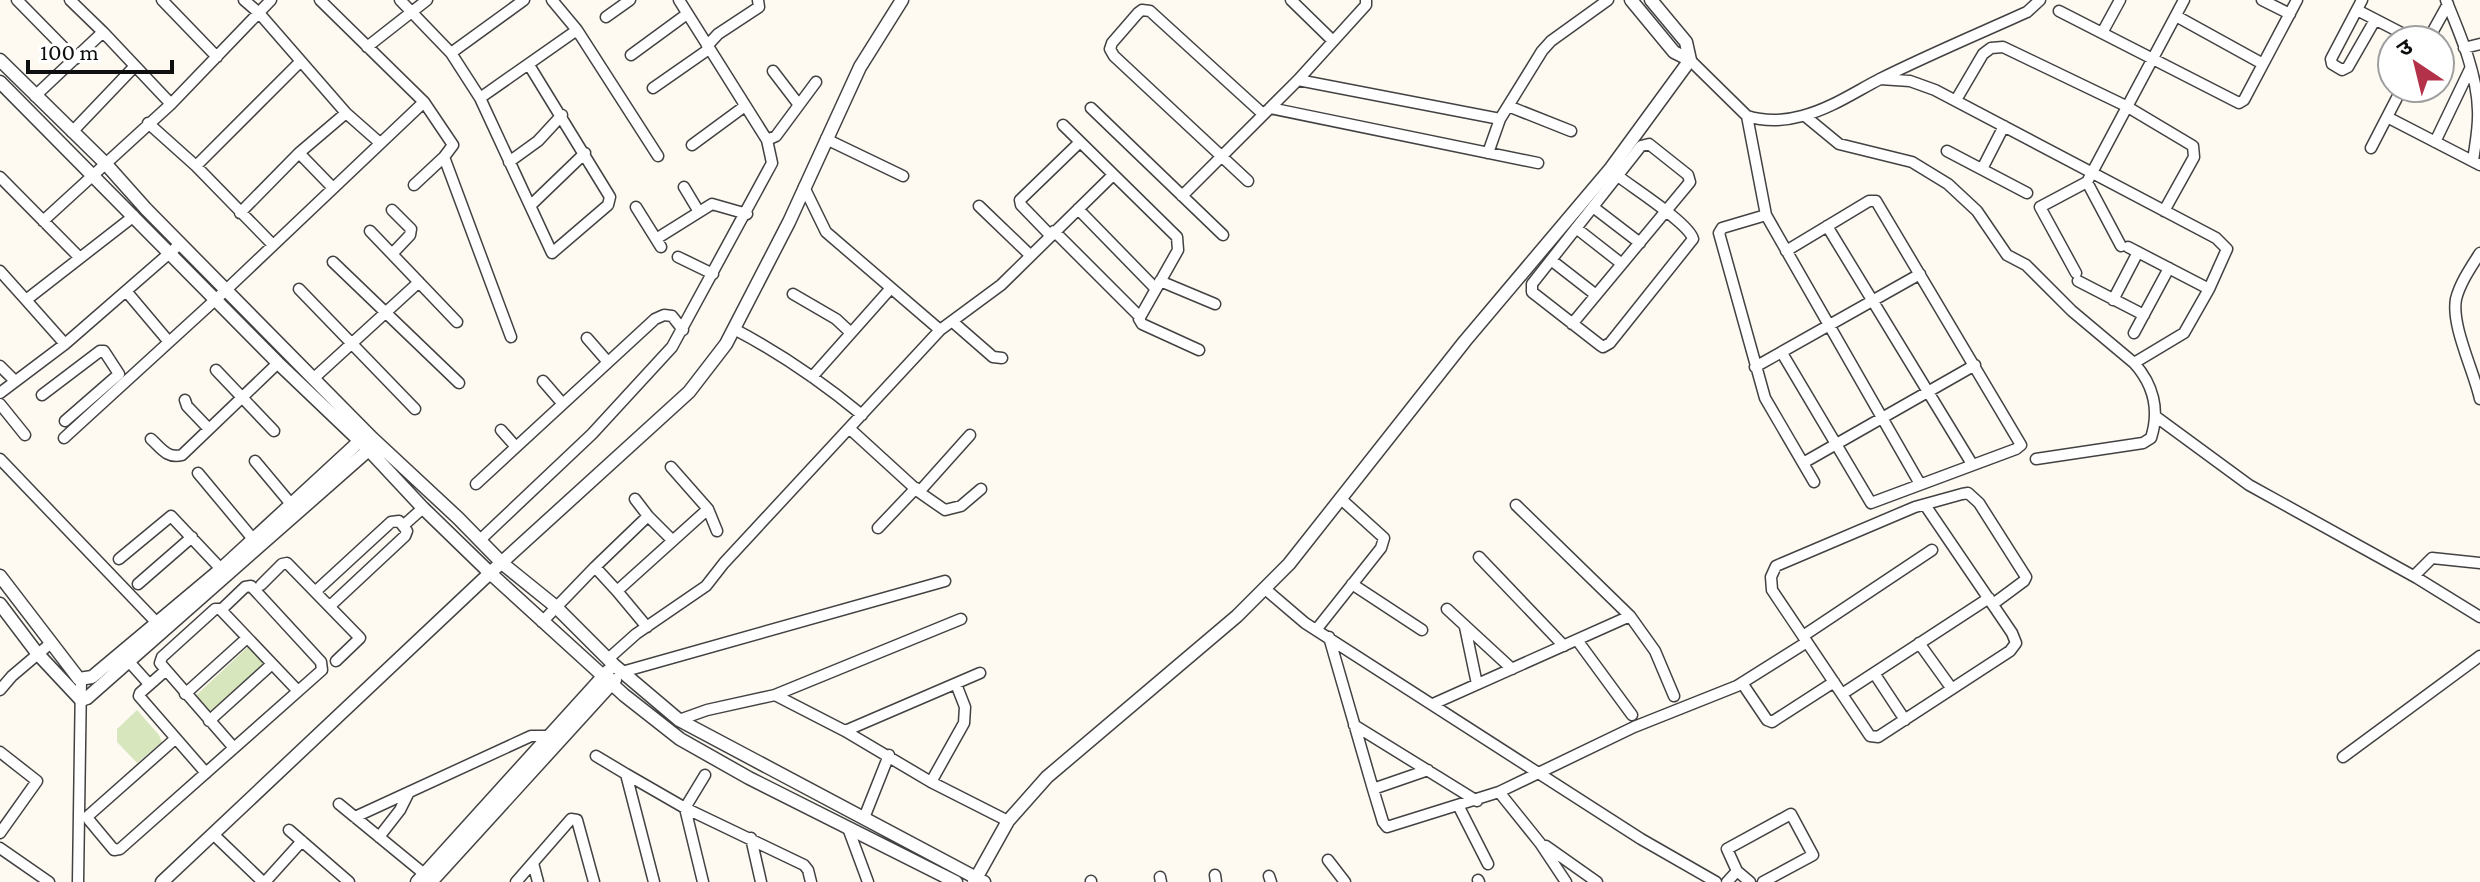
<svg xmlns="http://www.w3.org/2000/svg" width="2480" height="882" font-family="'Crimson Pro','Noto Sans Devanagari',serif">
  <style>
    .green { fill: #d8e6be }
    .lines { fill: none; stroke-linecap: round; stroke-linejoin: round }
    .minor-casing { stroke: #424242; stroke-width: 13 }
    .tertiary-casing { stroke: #424242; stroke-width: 15 }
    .minor { stroke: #fff; stroke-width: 10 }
    .tertiary { stroke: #fff; stroke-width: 12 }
  </style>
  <rect width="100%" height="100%" fill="#fefaf2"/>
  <path class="green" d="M252,643L268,661L207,717L191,700Z
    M137,710L159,735L162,742L137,763L117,742V729Z"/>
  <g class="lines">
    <defs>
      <path id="minor" d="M17,0L75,59
        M70,0L103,32L171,104
        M162,0L217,57
        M244,0L259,13L346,113L380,143
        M320,0L424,102L453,145L444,157L511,337
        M400,0L451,53L480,98L552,253L608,205L610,197L529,65
        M552,0L577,30L658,156
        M1291,0L1333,41
        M2262,0L2290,14
        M2362,0L2331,59L2332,64L2342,70L2348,67L2375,20
        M2446,0C2460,34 2477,73 2478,110C2479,127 2475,145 2473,161
        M2357,10L2415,40
        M2059,11L2239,103L2244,100L2297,0
        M2176,16L2263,64
        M606,17L630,0
        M2102,33L2120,0
        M2428,40L2448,4
        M707,46L718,34L759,7L758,0
        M367,47L427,0
        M2464,48L2480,44
        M451,53L524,0
        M631,55L687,14
        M1690,60L1747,116C1766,122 1784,121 1802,116C1830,109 1855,92 1880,79C1928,55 1978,34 2027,12L2040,0
        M773,71L799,105
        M1880,79L1910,81L1935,90L2216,238L2227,249L2209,289L2184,333L2134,363C2153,384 2160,410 2151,438L2143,443L2036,459
        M1298,80L1500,119L1542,51L1551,41L1608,0
        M653,88L709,49
        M35,96L103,32
        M480,98L577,30
        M1956,100L1983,54L1991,48L2003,47L2126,106L2193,146L2194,157L2164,211
        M1508,106L1571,131
        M1091,108L1223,235
        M1270,108L1538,163
        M1747,116L1766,215L1920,484
        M1805,116L1839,144L1912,162L1948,184L1977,211L2007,255L2026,265L2072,311L2134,363
        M2387,117L2480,165
        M148,123L196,166L300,62
        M1063,125L1177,237L1178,250L1139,319L1142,324L1199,350
        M72,132L135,66
        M826,139L903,176
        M767,140L776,136L816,82
        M2435,142L2470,69
        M692,145L745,106
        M2371,148L2402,88
        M1947,151L2027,193
        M299,153L332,187
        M1488,153L1500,119
        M509,162L538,141L562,115
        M196,166L273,245
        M1982,169L2004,126
        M0,177L80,258
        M1248,181L1114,56L1110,49L1112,43L1138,13L1142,10L1150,11L1263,114
        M2087,182L2121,246
        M414,185L444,157
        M684,187L699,212
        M804,187L826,232L940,330
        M1182,196L1298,80L1366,5V0
        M531,205L585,153
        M979,206L1030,255
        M636,207L661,247
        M1593,207L1640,243
        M1078,209L1155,288
        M240,213L299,153L346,113
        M1766,215L1722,228L1719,233L1765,398L1814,482
        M43,221L171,104L271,0
        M1827,226L1972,464
        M1576,228L1622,264
        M370,231L457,322
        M1054,231L1139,316
        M1050,235L1021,205L1020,200L1080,142
        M656,239L712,204L747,214
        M2128,247L2209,289
        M2480,253C2471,267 2460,283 2456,299C2451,326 2474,371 2480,399
        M392,254L410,235L411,229L392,210
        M678,257L713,274
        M1551,260L1596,295
        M333,262L459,383
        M0,271L26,300L134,216
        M2076,273L2040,207L2087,182L2184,0
        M1160,281L1215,304
        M2078,281L2144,315
        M299,289L415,409
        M126,291L169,342
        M793,294L836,319L851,333
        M26,300L65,344
        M2113,300L2138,252
        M954,323L993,357L1002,358
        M1572,324L1690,182L1688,175L1649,144L1641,146L1532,284V292L1600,345L1603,347L1610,343L1693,239C1689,223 1633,188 1618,176
        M734,329C780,353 822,382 862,415
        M2134,333L2169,268
        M587,338L607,361
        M1782,353L1871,503L2016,449L2021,445L1876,201H1869L1786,251
        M0,366L15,381
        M1755,367L1920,274
        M216,370L274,431
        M812,377L891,288
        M314,378L419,282
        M543,381L562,403
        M0,393L65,344L180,244
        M42,395L100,351H104L119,374L65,421
        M185,400L187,406L208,428
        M0,404L25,435
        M2155,416L2249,485L2417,578L2480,617
        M850,429L919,492L945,510L961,506L981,489
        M501,430L516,447
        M64,438L226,290L424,102
        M151,439C161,448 167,459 182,455L278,363
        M0,459L158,624
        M255,461L291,504
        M1803,463L1975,365
        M671,467L708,509L717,531
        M198,473L258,545
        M476,484L655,319L664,315L672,316L683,330
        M919,492L970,435
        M635,499L648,516
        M1516,505L1630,616L1655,651L1674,696
        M1925,505L2012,633L2016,643L2010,651L1878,737L1870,736L1772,590L1771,577L1776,566L1915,507L1962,494L1968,493L1979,503L2026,577L2024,581L1993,604
        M404,525L423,508
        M878,528L916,488
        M480,540L592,434L672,347L772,163L767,140L679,0
        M672,540L648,516L595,567L617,591L708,509
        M1479,557L1564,646
        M119,559L171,516L221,569
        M2414,576L2432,558L2480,563
        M138,584L192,537
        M1352,584L1422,630
        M261,585L282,564L287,563L360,638L336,661
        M1264,588L1305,623L1641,839L1716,882
        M316,591L391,522L399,521L407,531L405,536L330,606
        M617,591L647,627
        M1447,609L1512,669
        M542,622L595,567
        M1465,627L1477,684
        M1316,630L1381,548L1384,538L1341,499
        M1803,636L1932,550
        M1329,637L1373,789L1383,822L1387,827L1499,792L1634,727L1737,686L1807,642
        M1577,640L1632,715
        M1919,643L1952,689
        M124,656L149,684
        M608,659L636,634L706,586L724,563L940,330L1001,285L1113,175
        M165,671L140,693L139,696L206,773
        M622,672L945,581
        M1874,673L1905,720
        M1742,683L1767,720L1772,722L1834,682
        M0,690L12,676L51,643
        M185,694L247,638
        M1842,694L1989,598
        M775,695L845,731L980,673
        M1433,704L1630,616
        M679,720L707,710L775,695L961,619
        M209,721L272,664
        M1354,725L1477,801
        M845,731L931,782L1008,821
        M175,739L88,816L89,820L114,850L120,849L322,670L321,662L251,586L245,587L221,610
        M234,748L160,663L162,657L215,609H220L298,691
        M0,752L37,781L0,833
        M596,756L626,774L654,882
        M2343,757L2480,656
        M626,774L685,808L804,865L808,870L811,882
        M931,782L964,723L965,707L956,684
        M1373,789L1428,770
        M1499,792L1540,843L1566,882
        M339,804L428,877
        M1459,807L1488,864
        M355,817L531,736H550
        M864,818L889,755
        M848,828L868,882
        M289,830L349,882
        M213,834L263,882
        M379,837L400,810L409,792
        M751,838L761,882
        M1546,846L1597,882
        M0,848L49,882
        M1328,860L1345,882
        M533,863L538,882
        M1215,875L1216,882
        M1269,876L1271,882
        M1160,877L1161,882
        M1478,880L1479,882
        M1091,881V882
        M78,882L81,679
        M265,882L302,841
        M516,882L571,819L577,820L594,882
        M703,882L685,808L705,775
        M1727,882L1737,871
        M1750,882L1737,871L1727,849L1791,814L1813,855L1763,882"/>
      <path id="tertiary" d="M1631,0L1674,52L1690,60
        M0,60L105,163L146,209L372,438L458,518L503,564L555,606L614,665L679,720L984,882
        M0,82L278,363L365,446L423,508L490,573L624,695L680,739L749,778L956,882
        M0,576L79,679L92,677L221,569L363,438
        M0,604L37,653L81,700L87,698L373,446
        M162,882L490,573L689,392L726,344L789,222L860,67L902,0
        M417,882L608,671
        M431,882L615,680
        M974,882L1008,821L1047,777L1237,616L1289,564L1465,341L1611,168L1690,60L1686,42L1651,0"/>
    </defs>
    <use href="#minor" class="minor-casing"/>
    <use href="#tertiary" class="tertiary-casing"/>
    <use href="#minor" class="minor"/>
    <use href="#tertiary" class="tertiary"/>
  </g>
  <g transform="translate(2416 64) rotate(325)"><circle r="38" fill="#ffffff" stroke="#9f9f9f" stroke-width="2"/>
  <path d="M0-6L14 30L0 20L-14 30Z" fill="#b33249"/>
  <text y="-12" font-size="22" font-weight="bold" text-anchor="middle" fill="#0f0f0f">उ</text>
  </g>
  <path d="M28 60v12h144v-12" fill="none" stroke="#0f0f0f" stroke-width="4"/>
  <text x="40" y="60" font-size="24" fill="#0f0f0f" stroke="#ffffff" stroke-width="6" paint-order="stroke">100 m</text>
</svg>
